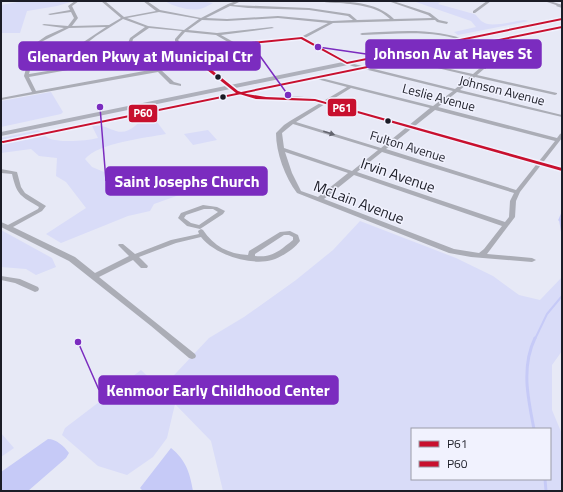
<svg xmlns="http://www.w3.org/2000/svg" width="563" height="492" font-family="'Titillium Web',sans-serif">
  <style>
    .green { fill: #d9dcf8; fill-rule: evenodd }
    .water { fill: #c6caf7 }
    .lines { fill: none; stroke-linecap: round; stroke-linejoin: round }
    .stream-far2 { stroke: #c6caf7; stroke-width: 1.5 }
    .stream-far1 { stroke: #c6caf7; stroke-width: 2 }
    .stream { stroke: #c6caf7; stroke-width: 3 }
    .minor { fill: #abadb6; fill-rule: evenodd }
    .tertiary { fill: #abadb6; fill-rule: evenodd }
    .secondary { fill: #abacb7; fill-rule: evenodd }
    .primary { fill: #aeb0bb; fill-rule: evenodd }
    .bus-1-casing { stroke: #f1f2fe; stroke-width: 3 }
    .bus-2-casing { stroke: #f1f2fe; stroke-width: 3 }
    .bus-1 { fill: #c8102e; fill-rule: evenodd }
    .bus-2 { fill: #c8102e; fill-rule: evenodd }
    .oneway { fill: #63646e }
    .bus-dot { fill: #1b1c26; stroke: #f1f2fe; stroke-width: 1.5 }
    .labels { text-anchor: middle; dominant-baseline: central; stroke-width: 3; stroke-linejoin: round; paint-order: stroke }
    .far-street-label { font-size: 13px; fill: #1b1c26; stroke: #f1f2fe }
    .street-label { font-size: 15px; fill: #1b1c26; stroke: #f1f2fe }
    .leader { fill: none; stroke: #7b2cbf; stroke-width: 1.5 }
    .callout-dot { fill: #7b2cbf; stroke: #f1f2fe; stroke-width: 1.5 }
    .callout { fill: #7b2cbf; stroke: #7b2cbf; stroke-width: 1.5 }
    .callout-label { font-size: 16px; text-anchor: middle; font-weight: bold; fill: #fff }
    .line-badge { stroke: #f1f2fe; stroke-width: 1.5 }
    .badge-label { font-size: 11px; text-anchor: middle; font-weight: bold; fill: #fff }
  </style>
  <rect width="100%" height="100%" fill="#e7e9f6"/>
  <path class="green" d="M24,1H74L57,6L27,11L20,33H1V5Z
    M165,1H199L213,3C209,5 204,8 200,9C190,11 174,7 165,1Z
    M413,1H442L438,4L474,14C478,16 479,20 483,22C489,28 515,21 524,20L529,21L458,35L454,32L476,27L471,21Z
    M51,92L63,112L61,114L1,127V101Z
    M151,114L166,134C145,138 98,143 85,159L92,167L109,174L181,171L182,194L154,204L150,211L128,216L61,243L46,234L86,208L66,182L56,176L57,158L39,156L31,149L1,153V138L38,130C42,132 45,136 48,138C59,143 86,141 98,138L92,126C101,124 107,128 116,131C128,135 139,124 144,115Z
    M208,130L217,140L193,145L184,134Z
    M360,221L456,258L493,276L519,295L540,300L562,277V351L552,365V410L562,434V491H223L211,441L175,404L167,438L153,457L127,475L98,466L62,435L65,428L141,370L161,389L209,338L244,317L296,280L333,250ZM412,429H550V479H412Z
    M1,230L52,258L56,267L36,275L26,269L1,267Z
    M1,433L14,448L1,457Z"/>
  <path class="water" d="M48,439C56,439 64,446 69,453L66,458L28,491H1V472Z
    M171,448C186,460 190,473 193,491H143L140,488Z"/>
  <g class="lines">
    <path class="stream-far2" d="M559,220L562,213"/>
    <path class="stream-far1" d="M560,219L562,232
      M535,339L547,314L562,296"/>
    <path class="stream" d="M534,429C528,399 521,367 535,338
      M545,479L546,491"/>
    <path class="minor" d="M75,1H79L72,6L78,18L72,26L109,25L121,18L101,1H105L124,17L156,11L143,1H147L160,10L201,18L228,4L236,1H241L233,5L309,8L350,14L357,20L390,19C377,6 358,5 340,3C334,3 327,3 321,1C346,1 376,1 394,19L432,18L428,15L388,1H393L430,13L439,20L448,22L447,24L437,22L435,20L333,23L305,38C322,45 337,57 354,64L455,89L471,76L412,62L414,61L473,74L480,68L435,57L437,56L482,66L486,63C486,52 478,47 469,43C435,29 398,34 362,35L360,34L362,33C399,31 436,27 471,42C481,46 490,51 490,63L486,67V69H484L477,75L557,93V94L555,95L475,77L460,90L562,115V117L457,92L438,107L557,138L560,134L562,133V138L520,192L516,201L515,217L487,254L532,258L536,260L532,262L471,257L449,253L297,193C285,177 276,153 276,133L284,125L290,121L347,87L313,78V76L433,106L453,91L352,66L338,60L314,45L302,39L242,45L193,54L229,82V84H227L188,55L175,41V39L182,31L149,28L133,39L132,43L174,82L181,84V86L170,84L158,72L1,100V98L32,92L24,76L30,54L36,43L46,36L64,28L42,25L44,24L68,26L74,18L71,12L50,15L48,14L70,10L68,6ZM230,6L248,8L309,10L348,16L353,20L332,21L278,16L227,19L206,18ZM159,12L199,19L184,30L148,26L127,18ZM278,18L328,23L301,37L237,44L221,35L274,28L272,27L217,33L188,30L202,20L227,21ZM123,19L145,27L130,38L128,43L155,69L36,91L29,77L68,70L74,64L82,47L96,36ZM106,27L79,45L70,64L66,68L29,74L35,50L38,45L43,41L69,28ZM185,32L216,35L233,45L190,53L178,40ZM351,88L430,108L381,148L296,122ZM435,110L555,141L516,190L386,149ZM293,124L378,150L352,171L284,148L282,133ZM285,152L348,173L318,197L301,191L292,173ZM382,152L514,193L510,201L509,217L505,222L357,172ZM354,175L502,226L484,249L479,253L454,249L324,199Z
      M487,1H491L475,13H473V11Z
      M1,169L17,172L21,187L25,193L46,206L42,211L13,227L75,257L95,273L129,256L118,245L119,244H123L135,254L171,240L199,234L198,231L201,229L203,230C214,246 228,254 248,255L249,251L280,232L290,231L298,235L300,241C294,249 282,257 272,260C251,266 215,255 201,237L176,243L139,257L148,266L147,268H141L133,260L99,277L195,354L196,356L195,358L192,359L189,358L151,326L69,261L1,227V222L8,225L38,209L39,207C21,196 17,196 12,174L1,173ZM284,235H289L293,237V240C280,250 273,258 255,256V254Z
      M203,205L217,207L225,211L223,214L200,229L187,226L178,218L181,213ZM204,209H213L218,212L199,225L191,223L184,218L186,215Z
      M1,276L20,279L38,287L39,289L38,291L35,292L15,283L1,280Z"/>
    <path class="tertiary" d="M225,82C231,82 234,87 238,90C243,92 248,94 253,95C274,99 296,94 317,99L562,168V172L314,102C281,96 253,107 225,84Z"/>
    <path class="secondary" d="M544,1H550L562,5V7Z"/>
    <path class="primary" d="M558,4L562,5V8L556,6Z
      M562,17V21L1,136V132Z"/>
    <defs>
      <path id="bus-1" d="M562,18V20L347,64L301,39L242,45L192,54L238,91L247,94L266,97L315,99L562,168V171L315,101L256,99L236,93L187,54L242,43L302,37L347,62Z"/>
      <path id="bus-2" d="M562,26V28L3,143L1,142V141H3Z"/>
    </defs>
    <use href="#bus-1" class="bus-1-casing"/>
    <use href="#bus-2" class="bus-2-casing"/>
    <use href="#bus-1" class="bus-1"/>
    <use href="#bus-2" class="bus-2"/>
  </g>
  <defs><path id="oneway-solid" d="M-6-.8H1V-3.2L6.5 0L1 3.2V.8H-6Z"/></defs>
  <use class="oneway" href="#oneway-solid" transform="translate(329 133) rotate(17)"/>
  <g class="bus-dot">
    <circle cx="218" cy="77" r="3.5"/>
    <circle cx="223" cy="97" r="3.5"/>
    <circle cx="388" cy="121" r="3.5"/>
  </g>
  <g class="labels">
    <g class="far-street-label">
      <text transform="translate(502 90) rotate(14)">Johnson Avenue</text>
      <text transform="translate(439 97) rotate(15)">Leslie Avenue</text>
      <text transform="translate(408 146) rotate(17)">Fulton Avenue</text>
    </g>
    <g class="street-label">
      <text transform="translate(398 175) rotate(19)">Irvin Avenue</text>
      <text transform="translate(359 202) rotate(21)">McLain Avenue</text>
    </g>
  </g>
  <path class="leader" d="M318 47L366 54M288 95L260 56M100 107L106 181M78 342L99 390"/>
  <g class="callout-dot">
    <circle cx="318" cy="47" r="4"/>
    <circle cx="288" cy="95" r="4"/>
    <circle cx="100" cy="107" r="4"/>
    <circle cx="78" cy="342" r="4"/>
  </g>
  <g class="callout">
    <rect x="366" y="40" width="175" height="28" rx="4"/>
    <rect x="19" y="42" width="241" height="28" rx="4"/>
    <rect x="106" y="167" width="161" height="28" rx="4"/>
    <rect x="99" y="376" width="239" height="28" rx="4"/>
  </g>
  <g class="callout-label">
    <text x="453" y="59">Johnson Av at Hayes St</text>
    <text x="140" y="62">Glenarden Pkwy at Municipal Ctr</text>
    <text x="187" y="187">Saint Josephs Church</text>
    <text x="218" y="396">Kenmoor Early Childhood Center</text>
  </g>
  <g class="line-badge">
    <rect x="327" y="98" width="30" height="19" rx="4" fill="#c8102e"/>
    <rect x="128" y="104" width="30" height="19" rx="4" fill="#c8102e"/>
  </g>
  <g class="badge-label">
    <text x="342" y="112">P61</text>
    <text x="143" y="117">P60</text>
  </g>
  <rect width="563" height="492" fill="none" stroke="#1b1c26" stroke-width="4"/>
  <rect x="411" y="428" width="140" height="52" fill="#f1f2fe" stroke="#9b9ca8"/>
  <rect x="419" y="441" width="20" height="6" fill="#c8102e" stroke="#9b9ca8"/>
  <text x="447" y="448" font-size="12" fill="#1b1c26">P61</text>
  <rect x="419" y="461" width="20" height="6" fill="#c8102e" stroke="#9b9ca8"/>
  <text x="447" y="468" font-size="12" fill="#1b1c26">P60</text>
</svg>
